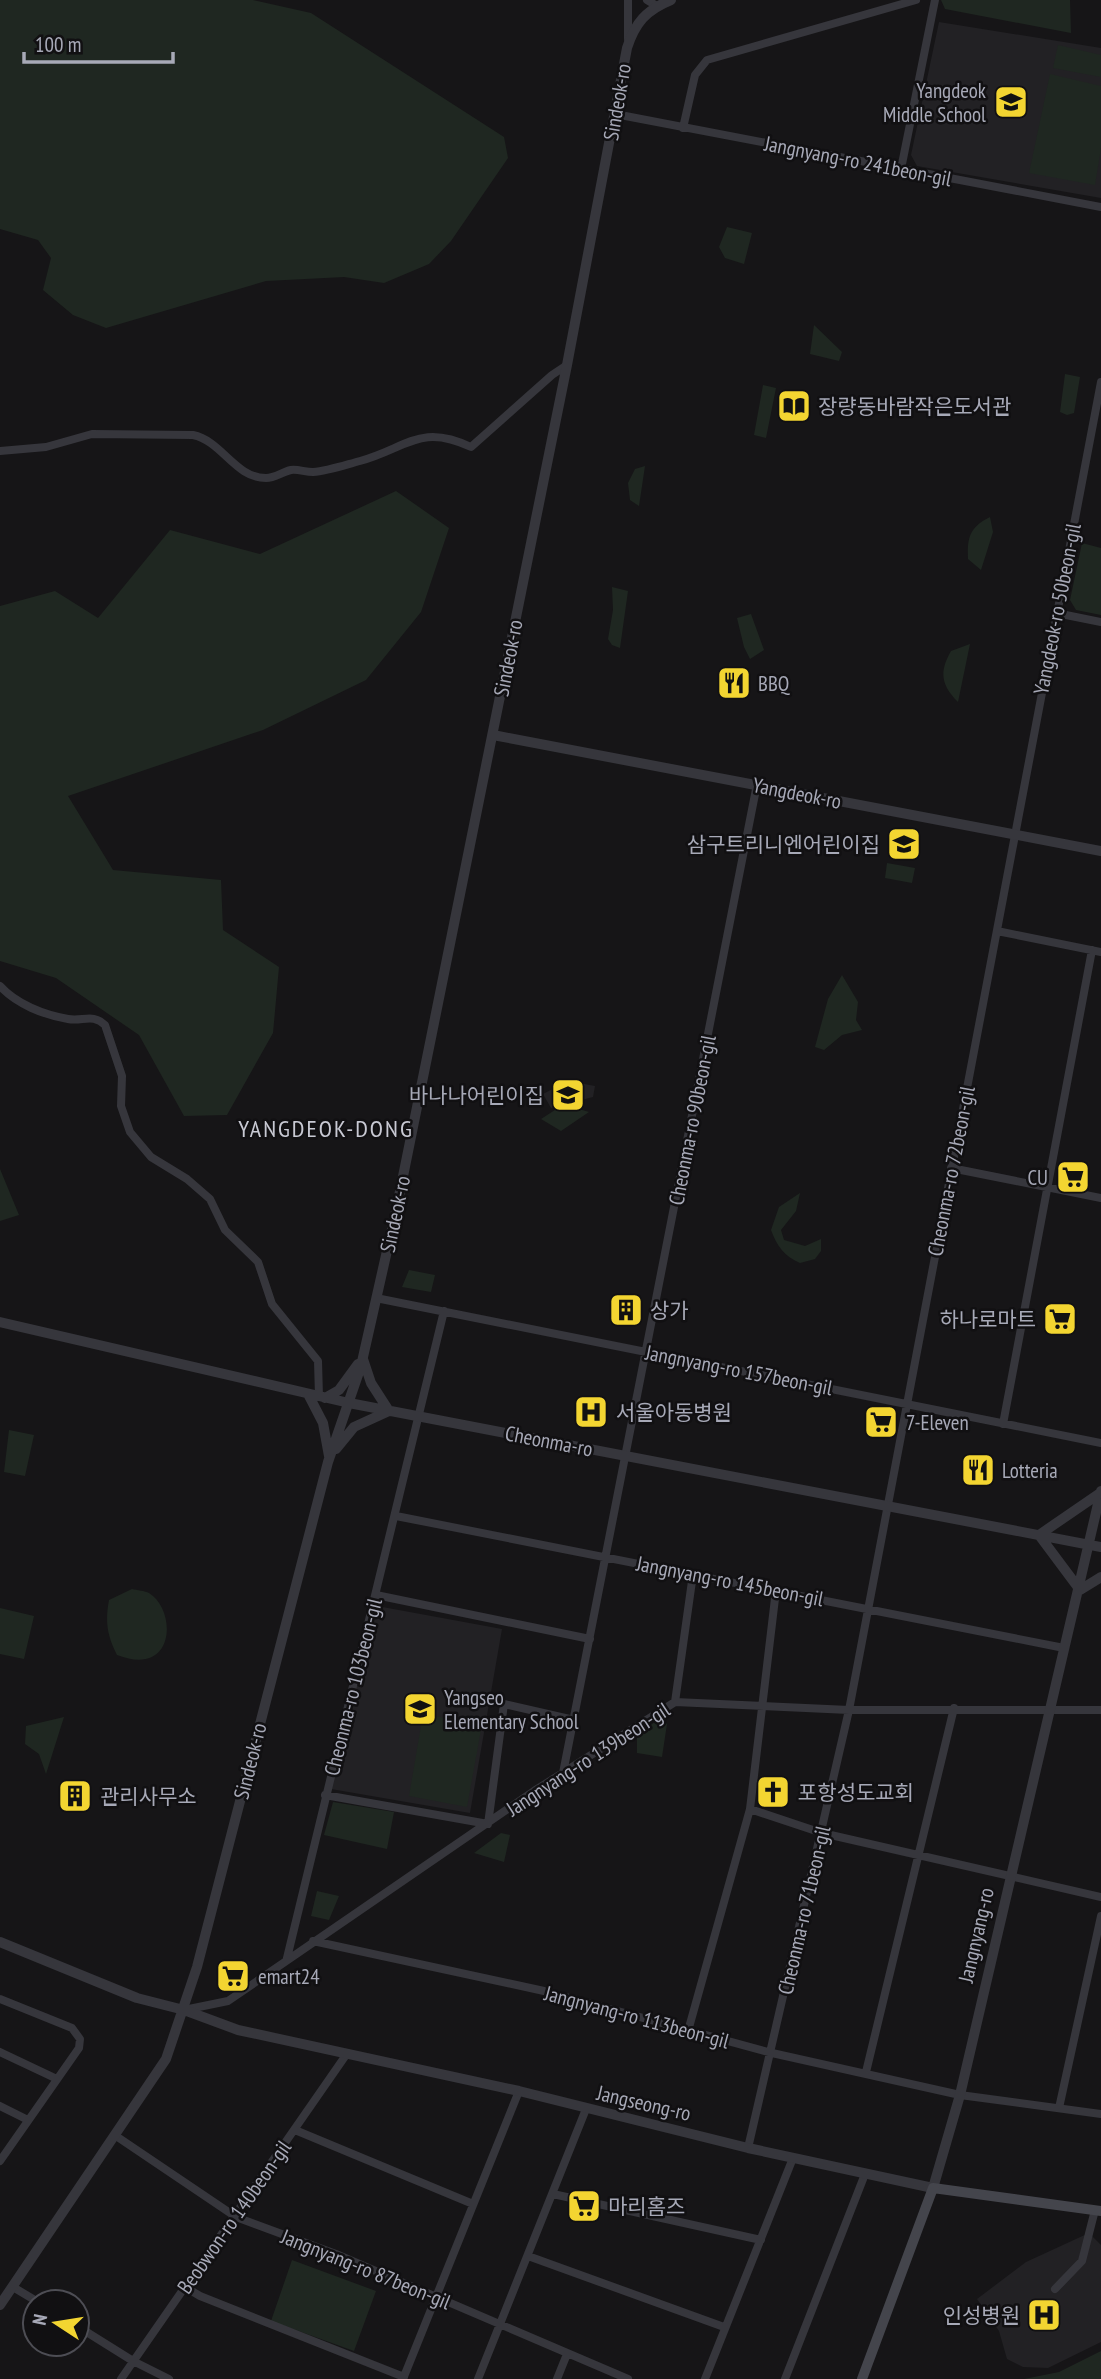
<svg xmlns="http://www.w3.org/2000/svg" width="1101" height="2379" font-family="'PT Sans Narrow','Noto Sans KR',sans-serif">
  <style>
    .built { fill: #222124 }
    .green { fill: #1f2721 }
    .lines { fill: none; stroke-linecap: round; stroke-linejoin: round }
    .minor { stroke: #36363c; stroke-width: 8 }
    .tertiary { stroke: #36363c; stroke-width: 10 }
    .secondary { stroke: #44454c; stroke-width: 10 }
    .labels { text-anchor: middle; dominant-baseline: central; stroke-width: 5; stroke-linejoin: round; paint-order: stroke }
    .poi-label { font-size: 21px; fill: #a7a9b7; stroke: #111012; text-anchor: start }
    .street-label { font-size: 21px; fill: #a7a9b7; stroke: #111012 }
    .quarter-label { font-size: 24px; letter-spacing: 2px; fill: #c8c9d3; stroke: #111012 }
  </style>
  <rect width="100%" height="100%" fill="#161517"/>
  <path class="built" d="M939,22L1101,48V198L917,166L911,155Z
    M568,1081L595,1086L593,1097L551,1108L543,1094Z
    M377,1606L502,1629L470,1813L331,1789Z
    M1089,2233L1101,2245V2342L1048,2368L1023,2367L1007,2359L999,2331L977,2299L1026,2262Z"/>
  <path class="green" d="M0,0H253L311,13L504,137L508,158L451,241L429,264L384,283L344,277L266,281L106,328L73,315L43,290L51,258L38,240L0,229Z
    M941,0H1070L1071,33L945,9Z
    M1058,45L1101,55V77L1053,68Z
    M1050,74L1101,86V148L1095,185L1029,173Z
    M727,227L752,233L744,264L725,258L719,247Z
    M814,325L842,352L839,361L810,354Z
    M1065,374L1080,377L1074,413L1067,415L1060,412Z
    M763,385L776,388L766,438L754,435Z
    M645,466L639,506L630,500L628,483L635,469Z
    M396,491L449,528L421,612L366,680L263,730L68,796L113,870L221,880L223,930L279,967L273,1033L227,1115L184,1116L139,1035L56,978L0,961V606L55,591L98,618L170,530L260,554Z
    M990,517L993,532L981,570L968,559C967,537 970,527 990,517Z
    M1082,543L1101,548V615L1076,610L1070,600Z
    M612,587L628,591L620,648L612,645L608,639L613,610Z
    M751,614L764,650L750,659L744,647L737,618Z
    M970,644L958,702C941,685 939,672 951,651Z
    M887,863L915,868L912,883L885,878Z
    M842,975L858,1002L856,1020L862,1030L842,1035L824,1050L815,1047L828,999Z
    M569,1106L589,1112L561,1131L541,1119L555,1110Z
    M0,1169L19,1215L0,1221Z
    M800,1193L796,1211L781,1230L784,1240L805,1246L821,1239V1251L815,1259L800,1263C784,1256 777,1246 771,1230L779,1207Z
    M409,1270L435,1275L431,1292L402,1287Z
    M9,1430L34,1435L25,1476L4,1472Z
    M132,1589C137,1590 145,1591 149,1593C177,1610 176,1678 117,1655C107,1635 105,1622 109,1600Z
    M0,1608L34,1616L24,1659L0,1654Z
    M423,1714L482,1724L467,1807L409,1796Z
    M64,1717L46,1774L39,1754L25,1744L26,1726Z
    M661,1717L667,1724L662,1757L637,1753V1736Z
    M333,1802L394,1812L387,1849L324,1835Z
    M501,1833L510,1835L504,1862L474,1853Z
    M317,1891L339,1896L329,1920L311,1916Z
    M292,2260L376,2291L354,2351L271,2321Z
    M1101,2351V2379H1024L1059,2372Z"/>
  <g class="lines">
    <path class="minor" d="M647,0L657,6
      M628,39V0
      M615,114L1101,207
      M683,128L695,75L707,60L916,0
      M901,169L935,0
      M0,451L46,447L92,434L193,435C222,441 235,478 266,478C275,478 282,472 291,470C298,469 305,472 313,472C328,471 345,465 360,461C407,448 420,423 471,447L552,375L567,365
      M1056,613L1101,622
      M997,931L1101,952
      M0,986C16,1004 44,1015 68,1019C82,1022 93,1013 105,1025L122,1076L121,1106L130,1132L151,1157L187,1179L210,1199L225,1230L258,1262L272,1304L318,1361L319,1397
      M951,1168L1101,1198
      M376,1298L1101,1443
      M1003,1424L1092,950
      M396,1516L1064,1648
      M376,1595L590,1639
      M675,1702L693,1574
      M563,1773L757,784
      M325,1795L488,1824L504,1704L574,1720
      M750,1809L822,1833L1101,1897
      M313,1941L544,1991L772,2053L960,2095L1101,2114
      M287,1958L444,1311
      M0,1999L72,2028L80,2039L79,2048L0,2161
      M184,2010L228,2001L534,1791L675,1702L849,1710H1101
      M688,2031L750,1809L776,1590
      M0,2052L57,2079
      M866,2072L954,1708
      M0,2106L28,2120
      M1059,2108L1101,1916
      M295,2130L473,2204
      M116,2136L236,2217L336,2254L628,2379
      M748,2148L849,1710L1101,382
      M553,2194L761,2240
      M528,2256L724,2327
      M13,2287L38,2302
      M185,2287L200,2296L404,2377
      M1055,2289L1082,2261L1095,2210
      M77,2326L133,2361L169,2379
      M121,2379L346,2055
      M403,2379L519,2091
      M478,2379L586,2109
      M557,2379L567,2354
      M705,2379L793,2158
      M785,2379L865,2174"/>
    <path class="tertiary" d="M493,735L1101,851
      M0,1322L349,1403L1101,1547
      M308,1394L323,1423L329,1456
      M325,1398L339,1390L358,1364
      M336,1449L354,1427L389,1411L371,1383L363,1359
      M1039,1535L1100,1493
      M1039,1535L1080,1590
      M1080,1590L1101,1577
      M0,1942L137,1998L184,2010L238,2030L519,2091L748,2148L933,2188L960,2095L1101,1491
      M0,2305L166,2059L197,1967L328,1462L361,1366L396,1211L567,365L627,48C635,23 646,10 671,0"/>
    <path class="secondary" d="M862,2379L933,2188L1101,2211"/>
  </g>
  <defs>
    <symbol id="school-square" viewBox="-11 -11 22 22"><rect x="-9" y="-9" width="18" height="18" rx="4" fill="#f3d531" stroke="#111012"/><path d="M0-5L7-2L0 1L-7-2ZM-4 1L0 2.5L4 1V4Q0 6-4 4Z" fill="#111"/></symbol>
    <symbol id="library-square" viewBox="-11 -11 22 22"><rect x="-9" y="-9" width="18" height="18" rx="4" fill="#f3d531" stroke="#111012"/><path d="M-6-4Q-3-5.5-.7-3.5V5Q-3 3-6 4ZM6-4Q3-5.5 .7-3.5V5Q3 3 6 4Z" fill="#111"/></symbol>
    <symbol id="restaurant-square" viewBox="-11 -11 22 22"><rect x="-9" y="-9" width="18" height="18" rx="4" fill="#f3d531" stroke="#111012"/><path d="M-5-6h1v4h1v-4h1v4h1v-4h1v5L-1.5 .5V6h-2V.5L-5-1ZM5-6V6H3V1.5H1.5Q1.5-4 5-6Z" fill="#111"/></symbol>
    <symbol id="supermarket-square" viewBox="-11 -11 22 22"><rect x="-9" y="-9" width="18" height="18" rx="4" fill="#f3d531" stroke="#111012"/><path d="M-6-5.5h2.5l.6 2H6L4.5 2H-2.5L-4.4-4H-6ZM-1.5 3.2a1.3 1.3 0 1 0 .1 0ZM3 3.2a1.3 1.3 0 1 0 .1 0Z" fill="#111"/></symbol>
    <symbol id="building-square" viewBox="-11 -11 22 22"><rect x="-9" y="-9" width="18" height="18" rx="4" fill="#f3d531" stroke="#111012"/><path d="M-4-6H4V6H1V3H-1V6H-4ZM-2.5-4.3h1.7v1.8h-1.7ZM.8-4.3h1.7v1.8H.8ZM-2.5-1h1.7V.8h-1.7ZM.8-1h1.7V.8H.8Z" fill="#111"/></symbol>
    <symbol id="hospital-square" viewBox="-11 -11 22 22"><rect x="-9" y="-9" width="18" height="18" rx="4" fill="#f3d531" stroke="#111012"/><path d="M-5-5h3v3.5h4V-5h3V5h-3V1.5h-4V5h-3Z" fill="#111"/></symbol>
    <symbol id="church-square" viewBox="-11 -11 22 22"><rect x="-9" y="-9" width="18" height="18" rx="4" fill="#f3d531" stroke="#111012"/><path d="M-1.2-6h2.4v3.5h3.3v2.4h-3.3V6h-2.4V-.1h-3.3v-2.4h3.3Z" fill="#111"/></symbol>
  </defs>
  <g fill-rule="evenodd">
    <use href="#school-square" x="992" y="83" width="38" height="38"/>
    <use href="#library-square" x="775" y="387" width="38" height="38"/>
    <use href="#restaurant-square" x="715" y="664" width="38" height="38"/>
    <use href="#school-square" x="885" y="825" width="38" height="38"/>
    <use href="#school-square" x="549" y="1076" width="38" height="38"/>
    <use href="#supermarket-square" x="1054" y="1158" width="38" height="38"/>
    <use href="#building-square" x="607" y="1291" width="38" height="38"/>
    <use href="#supermarket-square" x="1041" y="1300" width="38" height="38"/>
    <use href="#hospital-square" x="572" y="1393" width="38" height="38"/>
    <use href="#supermarket-square" x="862" y="1403" width="38" height="38"/>
    <use href="#restaurant-square" x="959" y="1451" width="38" height="38"/>
    <use href="#school-square" x="401" y="1690" width="38" height="38"/>
    <use href="#church-square" x="754" y="1773" width="38" height="38"/>
    <use href="#building-square" x="56" y="1777" width="38" height="38"/>
    <use href="#supermarket-square" x="214" y="1957" width="38" height="38"/>
    <use href="#supermarket-square" x="565" y="2187" width="38" height="38"/>
    <use href="#hospital-square" x="1025" y="2296" width="38" height="38"/>
  </g>
  <g class="labels">
    <g class="poi-label">
      <text x="986" y="90" text-anchor="end">Yangdeok<tspan x="986" dy="24">Middle School</tspan></text>
      <text x="818" y="406">장량동바람작은도서관</text>
      <text x="758" y="683">BBQ</text>
      <text x="880" y="844" text-anchor="end">삼구트리니엔어린이집</text>
      <text x="544" y="1095" text-anchor="end">바나나어린이집</text>
      <text x="1048" y="1177" text-anchor="end">CU</text>
      <text x="650" y="1310">상가</text>
      <text x="1036" y="1319" text-anchor="end">하나로마트</text>
      <text x="616" y="1412">서울아동병원</text>
      <text x="906" y="1422">7-Eleven</text>
      <text x="1002" y="1470">Lotteria</text>
      <text x="444" y="1697">Yangseo<tspan x="444" dy="24">Elementary School</tspan></text>
      <text x="798" y="1792">포항성도교회</text>
      <text x="100" y="1796">관리사무소</text>
      <text x="258" y="1976">emart24</text>
      <text x="608" y="2206">마리홈즈</text>
      <text x="1020" y="2315" text-anchor="end">인성병원</text>
    </g>
    <g class="street-label">
      <text transform="translate(617 102) rotate(-80)">Sindeok-ro</text>
      <text transform="translate(858 161) rotate(11)">Jangnyang-ro 241beon-gil</text>
      <text transform="translate(1057 609) rotate(-79)">Yangdeok-ro 50beon-gil</text>
      <text transform="translate(508 658) rotate(-79)">Sindeok-ro</text>
      <text transform="translate(797 793) rotate(11)">Yangdeok-ro</text>
      <text transform="translate(692 1120) rotate(-79)">Cheonma-ro 90beon-gil</text>
      <text transform="translate(951 1171) rotate(-79)">Cheonma-ro 72beon-gil</text>
      <text transform="translate(395 1214) rotate(-78)">Sindeok-ro</text>
      <text transform="translate(739 1370) rotate(11)">Jangnyang-ro 157beon-gil</text>
      <text transform="translate(549 1441) rotate(11)">Cheonma-ro</text>
      <text transform="translate(730 1581) rotate(11)">Jangnyang-ro 145beon-gil</text>
      <text transform="translate(353 1687) rotate(-76)">Cheonma-ro 103beon-gil</text>
      <text transform="translate(588 1759) rotate(-33)">Jangnyang-ro 139beon-gil</text>
      <text transform="translate(250 1761) rotate(-76)">Sindeok-ro</text>
      <text transform="translate(804 1910) rotate(-77)">Cheonma-ro 71beon-gil</text>
      <text transform="translate(976 1935) rotate(-77)">Jangnyang-ro</text>
      <text transform="translate(637 2017) rotate(15)">Jangnyang-ro 113beon-gil</text>
      <text transform="translate(644 2103) rotate(13)">Jangseong-ro</text>
      <text transform="translate(234 2217) rotate(-55)">Beobwon-ro 140beon-gil</text>
      <text transform="translate(366 2269) rotate(22)">Jangnyang-ro 87beon-gil</text>
    </g>
    <g class="quarter-label">
      <text x="326" y="1128">YANGDEOK-DONG</text>
    </g>
  </g>
  <g transform="translate(56 2323) rotate(282)"><circle r="33" fill="#111012" stroke="#4d4d54" stroke-width="2"/>
  <path d="M0-5L12 26L0 18L-12 26Z" fill="#f3d531"/>
  <text y="-10" font-size="19" font-weight="bold" text-anchor="middle" fill="#a7a9b7">N</text>
  </g>
  <path d="M24 52v10h149v-10" fill="none" stroke="#a7a9b7" stroke-width="3.5"/>
  <text x="35" y="52" font-size="21" fill="#a7a9b7" stroke="#111012" stroke-width="5" paint-order="stroke">100 m</text>
</svg>
